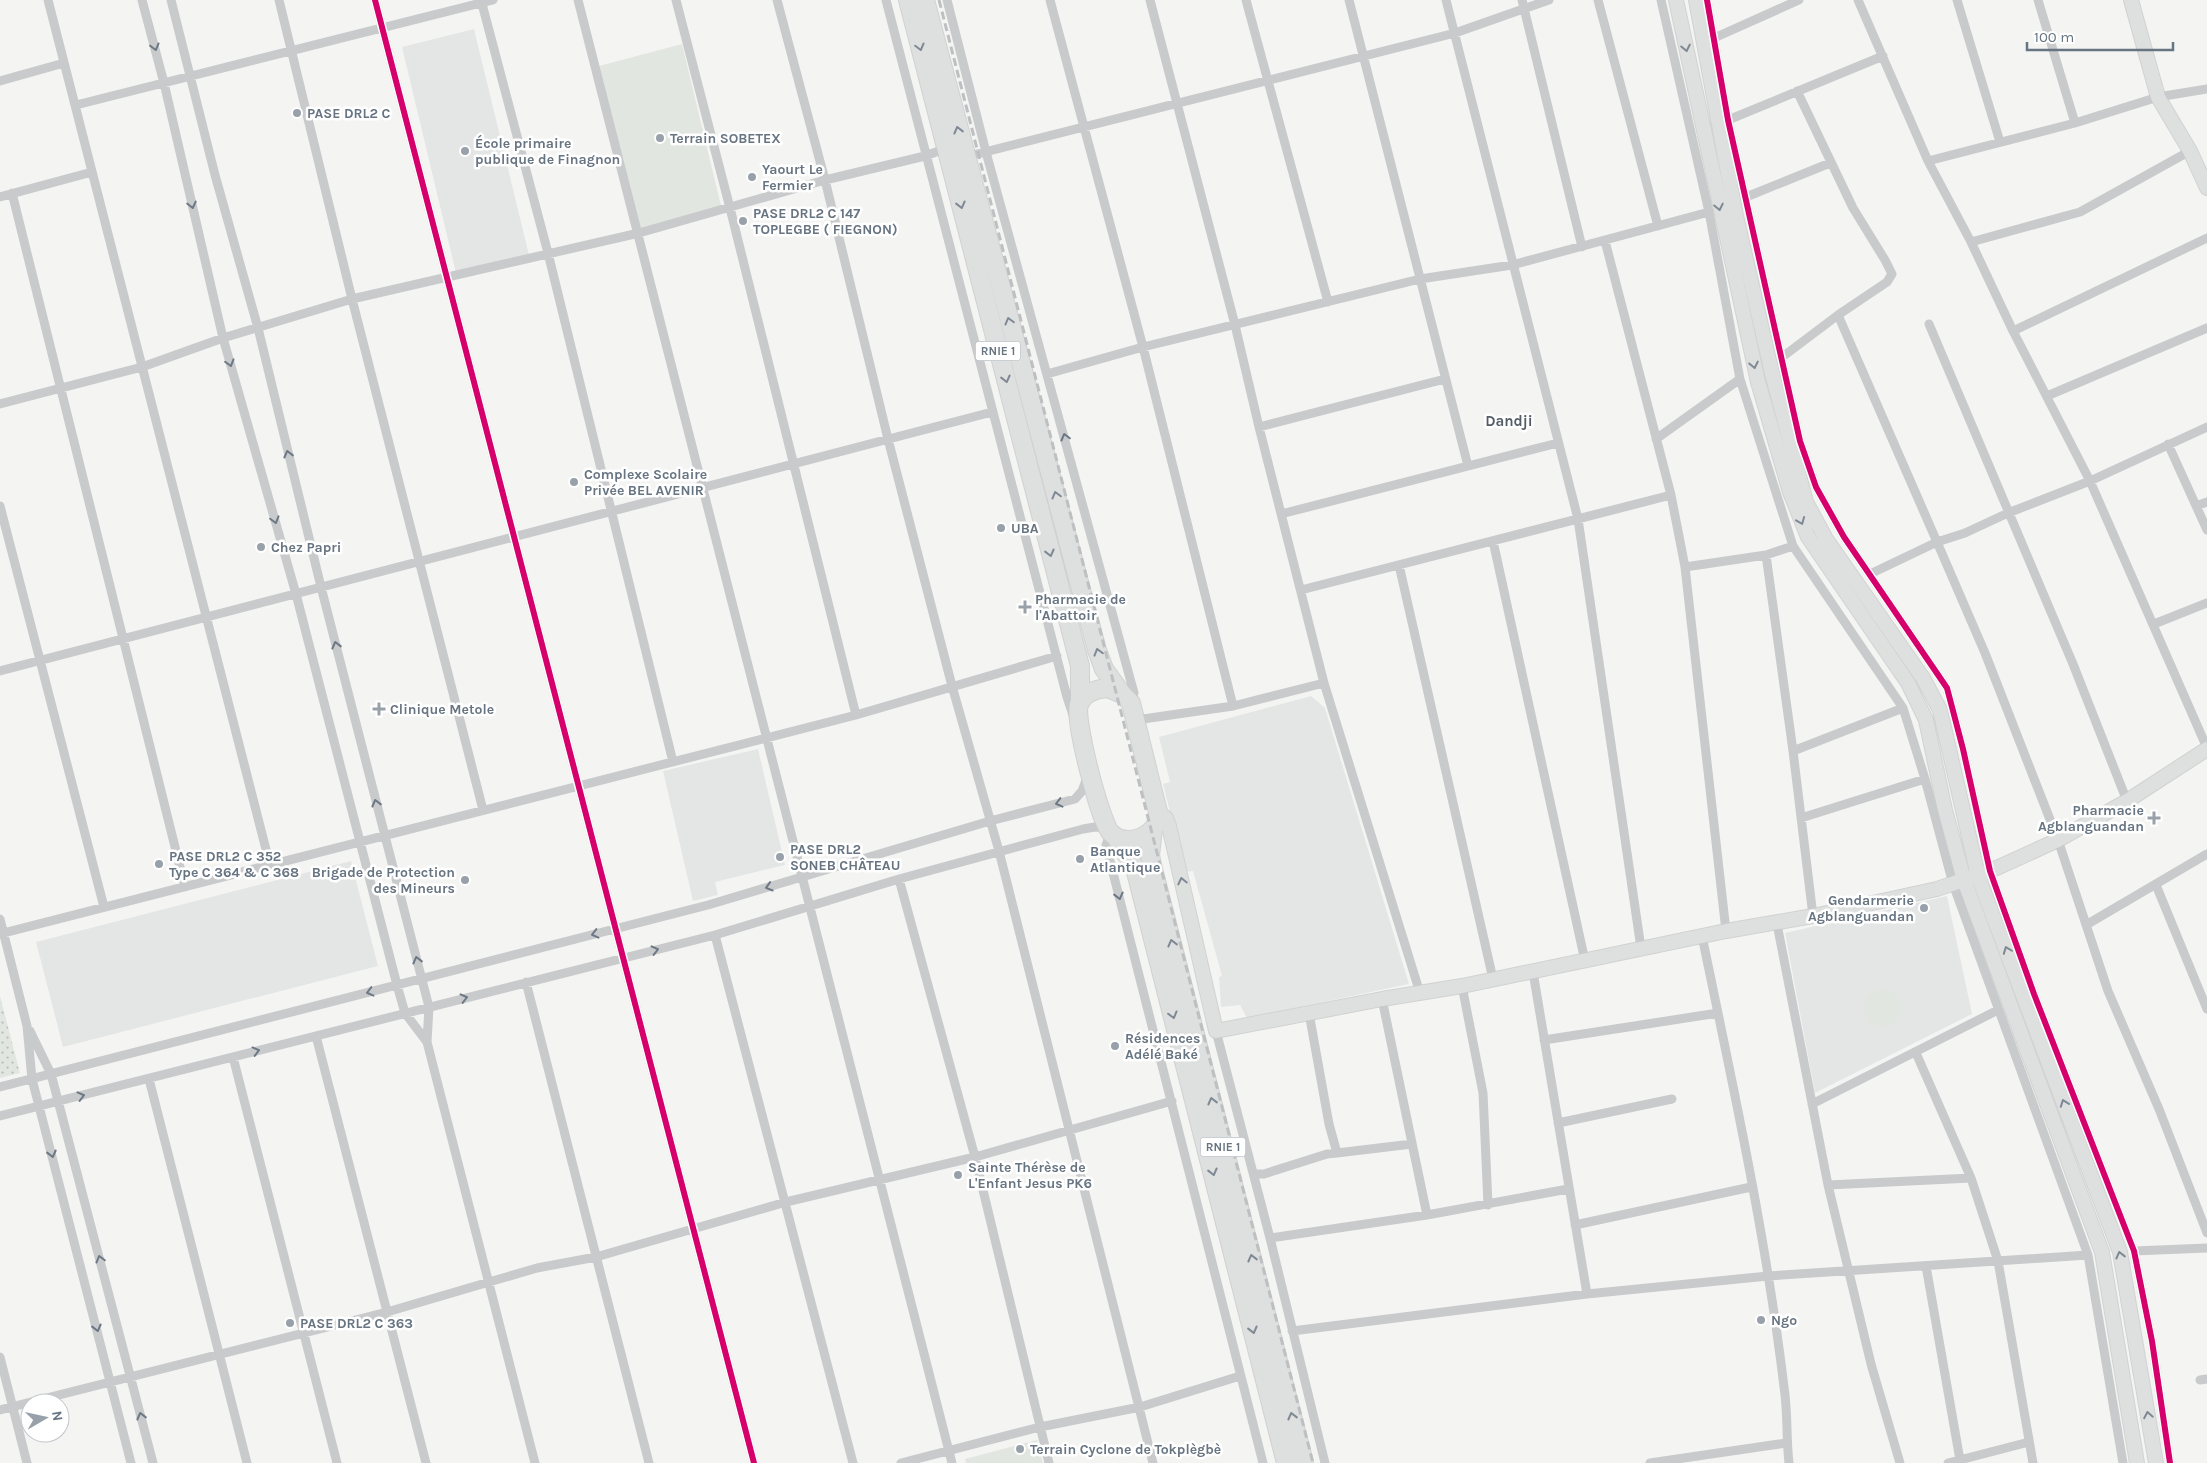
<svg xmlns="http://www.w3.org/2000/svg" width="2207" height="1463" font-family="Karla,sans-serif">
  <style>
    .built { fill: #e4e6e6 }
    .grass { fill: url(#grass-dots) }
    .garden { fill: #e2e6e1 }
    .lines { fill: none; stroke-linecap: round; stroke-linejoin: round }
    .secondary-casing { stroke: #d1d2d2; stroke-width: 16 }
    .highway-casing { stroke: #d1d1d1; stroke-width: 20 }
    .street { stroke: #c9cacb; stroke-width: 9 }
    .secondary { stroke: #dedfdf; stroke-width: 14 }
    .highway { stroke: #dedfdf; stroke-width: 18 }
    .rail { stroke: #bebfc1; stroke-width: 3; stroke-dasharray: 8 4; stroke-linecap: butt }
    .cycleway-casing { stroke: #fff; stroke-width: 9 }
    .cycleway { stroke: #d6006c; stroke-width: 6 }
    .oneway { stroke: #6c7885 }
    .oneway2 { stroke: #7f8994 }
    .poi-dot { fill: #98a1a9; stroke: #fff; stroke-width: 2 }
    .labels { text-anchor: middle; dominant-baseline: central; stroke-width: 5; stroke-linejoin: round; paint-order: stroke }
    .shield { fill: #fff; stroke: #959ea7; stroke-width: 1 }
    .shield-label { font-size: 12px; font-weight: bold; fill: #677481 }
    .poi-label { font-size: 14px; font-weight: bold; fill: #677481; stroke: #fff; text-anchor: start }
    .neighbourhood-label { font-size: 15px; font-weight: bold; fill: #545d66; stroke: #fff }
  </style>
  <defs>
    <pattern id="grass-dots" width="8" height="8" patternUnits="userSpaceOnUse" patternTransform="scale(1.25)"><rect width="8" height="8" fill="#e2e6e1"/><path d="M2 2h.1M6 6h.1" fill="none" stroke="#bbbfbc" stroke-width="1.8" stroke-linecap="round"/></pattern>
  </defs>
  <rect width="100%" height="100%" fill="#f4f4f3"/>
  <path class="built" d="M474,29L529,255L456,273L402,47Z
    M1311,696L1325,708L1409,984L1247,1018L1240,1005L1221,1007L1219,977L1222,976L1193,871L1185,872L1163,784L1170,782L1159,737Z
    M758,749L785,865L715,882L718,895L693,901L663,771Z
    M351,861L378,966L63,1047L36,942Z
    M1947,896L1972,1014L1815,1093L1785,933Z"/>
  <path class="grass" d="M0,996L20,1073L0,1078Z"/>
  <path class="garden" d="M682,44L722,210L638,232L599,66Z
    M1864 1008a19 19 0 1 1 38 0a19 19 0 1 1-38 0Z
    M1037,1440L1043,1463H966L965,1459Z"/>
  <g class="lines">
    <defs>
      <path id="secondary" d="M1676,0L1758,382L1790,492L1808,537L1908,683L1926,720L1945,810L1964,880L2102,1252L2137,1463
        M1696,0L1736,216L1772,373L1806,502L1826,539L1923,678L1940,710L1978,876L2120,1252L2156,1463
        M2131,0L2158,97L2190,151L2207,188
        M1158,812L1166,818L1169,826L1216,1031L1382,999L1462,986L1726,931L1813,916L1937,889L1990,871L2058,840L2127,801L2207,749"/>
      <path id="highway" d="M908,0L1080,666V703
        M925,0L1097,650L1104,669L1122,694
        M1108,688L1122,694L1131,703L1158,812C1161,835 1127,849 1111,833C1100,822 1073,716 1079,704C1085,692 1096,689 1108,688Z
        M1153,829L1150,855L1152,865L1304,1463
        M1115,836L1135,868L1286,1463"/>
    </defs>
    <use href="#secondary" class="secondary-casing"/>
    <use href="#highway" class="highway-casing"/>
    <path class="street" d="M48,0L270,865
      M142,0L164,83L223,338L296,594L397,985L405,1013L427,1042
      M171,0L215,175L258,328L321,587L429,1007L427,1042L535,1463
      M279,0L352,299L483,810
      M375,0L754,1463
      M481,0L548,253L673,762
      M578,0L952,1463
      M676,0L730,208L856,715
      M777,0L825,180L888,439L952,686L999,851L1153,1463
      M886,0L1067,697L1074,718
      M947,0L986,152L1134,693L1131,703
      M1050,0L1143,347L1233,706
      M1150,0L1235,325L1259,427L1324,683L1420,993
      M1246,0L1328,302
      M1349,0L1468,466
      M1446,0L1578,519L1641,948
      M1522,0L1582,247
      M1598,0L1658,226
      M1661,0L1709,212L1740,379L1793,546L1903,708L1925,779L1953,884L2088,1255L2123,1463
      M1707,0L1728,120L1800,441L1816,487L1844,537L1947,688L1963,749L1990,871L2034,994L2134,1251L2152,1341L2170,1463
      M1858,0L1928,161L1971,242L2013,331L2090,481L2207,748
      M1957,0L2000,142
      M2038,0L2075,123
      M1714,38L1799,0
      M0,81L64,63
      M76,105L493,0
      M1728,120L1883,56
      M965,157L1455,33L1549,0
      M1928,161L2075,123L2158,97L2207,89
      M12,193L185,887
      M0,197L92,172
      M1746,197L1830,163
      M1605,241L1671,495L1685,567L1726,931
      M1971,242L2080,212L2190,151
      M1838,315L1937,542L1965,533L2008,513L2090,481L2207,427
      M1929,324L2073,664L2127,801
      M2013,331L2207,238
      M1781,358L1838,315L1887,282L1892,274L1885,260L1853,208L1797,91
      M1047,374L1143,347L1420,279L1512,265L1709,212
      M2047,396L2207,328
      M0,404L142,367L223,338L352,299L639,233L825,180L925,156L947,148
      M1259,427L1445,379
      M1656,439L1740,379
      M2168,444L2207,530
      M0,506L104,907
      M2196,506L2207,502
      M1281,514L1558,443
      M1493,541L1585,961
      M1766,555L1793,751L1813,916
      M1399,565L1493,979
      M1685,567L1766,555L1793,546
      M1870,574L1937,542L1985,653L2058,840L2108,991L2159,1109L2207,1233
      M1301,590L1671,495
      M2154,624L2207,603
      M0,671L992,412
      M1136,720L1233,706L1324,683
      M1793,751L1903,708
      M1801,818L1925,779
      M1111,833L1106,845L1108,853L1263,1463
      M899,879L975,1157L1049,1463
      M2156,885L2207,1009
      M0,919L27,1026L32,1079L131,1463
      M1777,924L1828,1185L1871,1364L1900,1463
      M2086,925L2207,854
      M0,934L856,715L1057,656
      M715,935L853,1463
      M1702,936C1733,1086 1766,1236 1784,1387C1788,1412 1786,1438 1789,1463
      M1533,972L1587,1294
      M526,982L649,1463
      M1462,986L1483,1093L1488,1205
      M1382,999L1427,1215
      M1309,1013L1329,1124L1337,1153L1412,1144
      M30,1031L51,1074L153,1463
      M1216,1031L1270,1238L1325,1463
      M316,1036L426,1463
      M1544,1040L1718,1013
      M1916,1053L1971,1178L1998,1261L2033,1463
      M233,1057L337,1463
      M149,1079L247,1463
      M0,1087L708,905L990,821L1075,799L1082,791L1089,773
      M1812,1104L1998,1010
      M0,1116L715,935L899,879L1083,829L1095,827L1107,828
      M1558,1123L1672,1099
      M1254,1174H1264L1327,1154L1337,1153
      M1828,1185L1971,1178
      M1575,1225L1751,1187
      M1270,1238L1427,1215L1568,1189
      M2134,1251L2207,1248
      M1926,1266L1960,1460
      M1292,1331L1587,1294L1768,1276L2088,1255
      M0,1357L27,1463
      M2200,1380L2207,1379
      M0,1410L387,1312L537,1268L596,1257L786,1202L975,1157L1172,1101
      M901,1463L1040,1427L1140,1407L1240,1376
      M1650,1463L1786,1443
      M1948,1463L2029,1442"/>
    <use href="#secondary" class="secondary"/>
    <use href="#highway" class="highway"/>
    <path class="rail" d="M939,0L1313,1463"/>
    <defs>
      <path id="cycleway" d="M375,0L754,1463
        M1707,0L1728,120L1800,441L1816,487L1844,537L1947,688L1963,749L1990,871L2034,994L2134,1251L2152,1341L2170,1463"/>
    </defs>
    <use href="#cycleway" class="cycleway-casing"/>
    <use href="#cycleway" class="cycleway"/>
  </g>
  <defs><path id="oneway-chevron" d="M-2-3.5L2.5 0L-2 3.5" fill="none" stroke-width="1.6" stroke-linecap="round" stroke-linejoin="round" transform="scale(1.25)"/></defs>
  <g class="oneway">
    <use href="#oneway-chevron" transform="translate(155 47) rotate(75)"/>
    <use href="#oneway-chevron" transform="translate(192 205) rotate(77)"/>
    <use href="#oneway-chevron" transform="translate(230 363) rotate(74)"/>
    <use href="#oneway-chevron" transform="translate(1065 437) rotate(-105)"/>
    <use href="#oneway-chevron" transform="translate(288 454) rotate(-104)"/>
    <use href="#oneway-chevron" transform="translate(275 520) rotate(74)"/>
    <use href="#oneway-chevron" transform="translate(336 645) rotate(-104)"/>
    <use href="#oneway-chevron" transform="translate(376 803) rotate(-104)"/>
    <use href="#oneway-chevron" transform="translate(1059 803) rotate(166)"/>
    <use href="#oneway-chevron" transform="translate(769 887) rotate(163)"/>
    <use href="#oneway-chevron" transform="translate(1119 896) rotate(76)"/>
    <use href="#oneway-chevron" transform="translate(595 934) rotate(166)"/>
    <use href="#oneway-chevron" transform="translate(655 950) rotate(-14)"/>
    <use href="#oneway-chevron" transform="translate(417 960) rotate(-104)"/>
    <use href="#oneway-chevron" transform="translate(370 992) rotate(166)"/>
    <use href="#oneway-chevron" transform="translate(464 998) rotate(-14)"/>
    <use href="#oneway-chevron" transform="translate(256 1051) rotate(-15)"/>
    <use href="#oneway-chevron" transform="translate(81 1096) rotate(-14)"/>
    <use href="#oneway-chevron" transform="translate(52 1154) rotate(76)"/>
    <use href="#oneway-chevron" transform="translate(100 1259) rotate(-105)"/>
    <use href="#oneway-chevron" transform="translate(97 1328) rotate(76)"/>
    <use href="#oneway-chevron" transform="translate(141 1416) rotate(-104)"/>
  </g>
  <g class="oneway2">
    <use href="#oneway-chevron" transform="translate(920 47) rotate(75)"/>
    <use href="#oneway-chevron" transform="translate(1686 48) rotate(78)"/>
    <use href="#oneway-chevron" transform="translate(958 130) rotate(-104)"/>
    <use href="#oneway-chevron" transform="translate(961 205) rotate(76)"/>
    <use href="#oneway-chevron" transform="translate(1719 207) rotate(78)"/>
    <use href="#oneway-chevron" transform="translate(1009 321) rotate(-105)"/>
    <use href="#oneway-chevron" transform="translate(1754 365) rotate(78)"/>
    <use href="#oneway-chevron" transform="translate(1006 379) rotate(76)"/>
    <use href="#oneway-chevron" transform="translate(1056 495) rotate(-105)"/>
    <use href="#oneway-chevron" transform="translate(1801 521) rotate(68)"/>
    <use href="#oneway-chevron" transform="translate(1050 553) rotate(76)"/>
    <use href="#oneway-chevron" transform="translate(1098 652) rotate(-106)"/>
    <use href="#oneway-chevron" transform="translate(1182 881) rotate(-103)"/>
    <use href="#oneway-chevron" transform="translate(1172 943) rotate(-104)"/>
    <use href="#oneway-chevron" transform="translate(2007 950) rotate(-111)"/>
    <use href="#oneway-chevron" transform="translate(1173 1015) rotate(75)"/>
    <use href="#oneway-chevron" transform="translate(1212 1101) rotate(-104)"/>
    <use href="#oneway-chevron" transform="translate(2064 1103) rotate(-110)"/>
    <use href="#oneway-chevron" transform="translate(1213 1172) rotate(76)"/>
    <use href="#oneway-chevron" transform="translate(2120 1255) rotate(-104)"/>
    <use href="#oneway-chevron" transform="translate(1252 1258) rotate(-104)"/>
    <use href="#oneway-chevron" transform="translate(1253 1330) rotate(76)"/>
    <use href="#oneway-chevron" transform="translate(2148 1415) rotate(-100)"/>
    <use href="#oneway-chevron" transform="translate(1292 1416) rotate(-104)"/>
  </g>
  <g class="poi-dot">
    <circle cx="297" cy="113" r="5"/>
    <circle cx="660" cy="138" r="5"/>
    <circle cx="465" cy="151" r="5"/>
    <circle cx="752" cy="177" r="5"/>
    <circle cx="743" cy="221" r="5"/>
    <circle cx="574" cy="482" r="5"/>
    <circle cx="1001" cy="528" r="5"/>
    <circle cx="261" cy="547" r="5"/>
    <path d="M1022.5 599.5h5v5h5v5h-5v5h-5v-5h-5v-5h5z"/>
    <path d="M376.5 701.5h5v5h5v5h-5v5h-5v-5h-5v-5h5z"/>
    <path d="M2151.5 810.5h5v5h5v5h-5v5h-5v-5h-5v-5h5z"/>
    <circle cx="780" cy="857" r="5"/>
    <circle cx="1080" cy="859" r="5"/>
    <circle cx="159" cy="864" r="5"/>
    <circle cx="465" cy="880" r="5"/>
    <circle cx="1924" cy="908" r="5"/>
    <circle cx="1115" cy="1046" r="5"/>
    <circle cx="958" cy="1175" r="5"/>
    <circle cx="1761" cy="1320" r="5"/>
    <circle cx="290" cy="1323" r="5"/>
    <circle cx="1020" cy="1449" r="5"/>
  </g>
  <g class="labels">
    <g class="shield">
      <rect x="975.5" y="341.5" width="45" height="19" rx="4"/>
      <rect x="1200.5" y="1137.5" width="45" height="19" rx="4"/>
    </g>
    <g class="shield-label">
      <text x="998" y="351">RNIE 1</text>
      <text x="1223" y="1147">RNIE 1</text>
    </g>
    <g class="poi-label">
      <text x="307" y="113">PASE DRL2 C</text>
      <text x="670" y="138">Terrain SOBETEX</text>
      <text x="475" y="143">École primaire<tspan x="475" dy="16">publique de Finagnon</tspan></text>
      <text x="762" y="169">Yaourt Le<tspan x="762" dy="16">Fermier</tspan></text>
      <text x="753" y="213">PASE DRL2 C 147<tspan x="753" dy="16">TOPLEGBE ( FIEGNON)</tspan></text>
      <text x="584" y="474">Complexe Scolaire<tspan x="584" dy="16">Privée BEL AVENIR</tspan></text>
      <text x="1011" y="528">UBA</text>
      <text x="271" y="547">Chez Papri</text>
      <text x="1035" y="599">Pharmacie de<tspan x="1035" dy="16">l'Abattoir</tspan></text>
      <text x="390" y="709">Clinique Metole</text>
      <text x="2144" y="810" text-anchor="end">Pharmacie<tspan x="2144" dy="16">Agblanguandan</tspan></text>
      <text x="790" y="849">PASE DRL2<tspan x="790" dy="16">SONEB CHÂTEAU</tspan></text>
      <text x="1090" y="851">Banque<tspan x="1090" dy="16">Atlantique</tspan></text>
      <text x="169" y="856">PASE DRL2 C 352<tspan x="169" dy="16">Type C 364 &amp; C 368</tspan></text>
      <text x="455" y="872" text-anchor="end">Brigade de Protection<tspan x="455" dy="16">des Mineurs</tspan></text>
      <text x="1914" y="900" text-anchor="end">Gendarmerie<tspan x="1914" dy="16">Agblanguandan</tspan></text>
      <text x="1125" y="1038">Résidences<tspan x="1125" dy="16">Adélé Baké</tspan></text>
      <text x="968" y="1167">Sainte Thérèse de<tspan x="968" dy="16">L'Enfant Jesus PK6</tspan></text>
      <text x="1771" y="1320">Ngo</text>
      <text x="300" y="1323">PASE DRL2 C 363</text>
      <text x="1030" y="1449">Terrain Cyclone de Tokplègbè</text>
    </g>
    <g class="neighbourhood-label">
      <text x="1509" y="421">Dandji</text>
    </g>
  </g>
  <g transform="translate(45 1418) rotate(81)"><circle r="24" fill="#ffffff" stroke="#c2c7cd"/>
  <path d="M0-4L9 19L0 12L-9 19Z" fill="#98a1a9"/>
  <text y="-8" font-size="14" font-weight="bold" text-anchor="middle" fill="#677481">N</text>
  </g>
  <path d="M2027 42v8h146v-8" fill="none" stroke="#677481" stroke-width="2.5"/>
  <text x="2034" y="42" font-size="15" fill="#677481" stroke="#ffffff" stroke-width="4" paint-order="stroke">100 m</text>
</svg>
